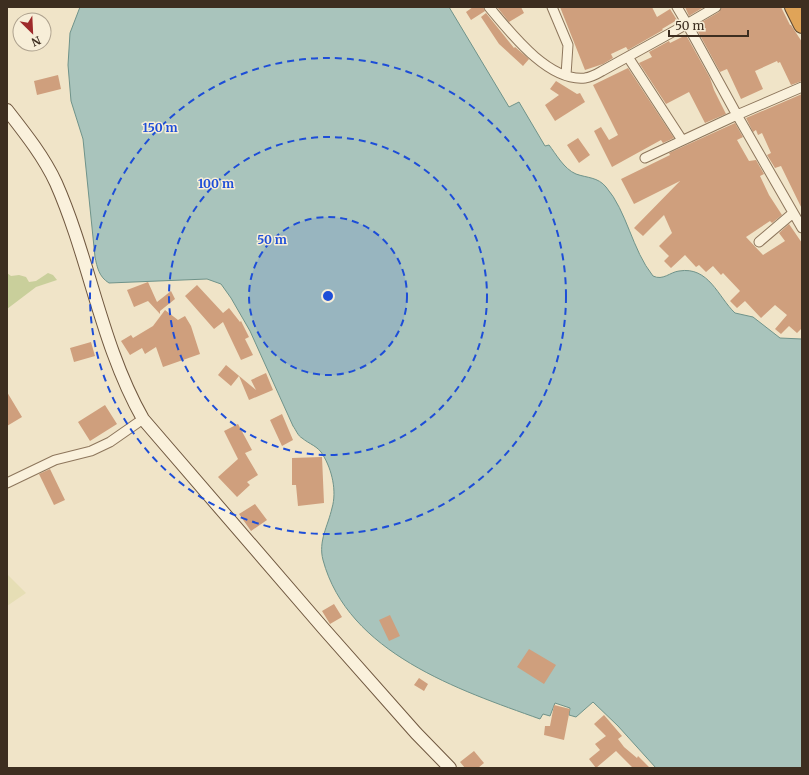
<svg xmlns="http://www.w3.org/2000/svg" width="809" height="775" font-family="Merriweather,serif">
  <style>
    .farmland { fill: #e6deb5 }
    .green { fill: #c9cf9b }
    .water { fill: #a9c4bc; stroke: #6f938a }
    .building { fill: #cf9f7d }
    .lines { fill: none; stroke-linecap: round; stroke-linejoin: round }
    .street-casing { stroke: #8d765c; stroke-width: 11 }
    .secondary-casing { stroke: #6f573f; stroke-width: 14 }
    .highway-casing { stroke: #5b4430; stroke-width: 18 }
    .street { stroke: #faf1dc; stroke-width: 9 }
    .secondary { stroke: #faf1dc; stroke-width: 12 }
    .highway { stroke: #e0a458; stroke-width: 16 }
    .ring { fill: none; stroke: #1d4ed8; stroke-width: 2; stroke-dasharray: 7 5 }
    .centre { fill: #1d4ed8; stroke: #f7eed8; stroke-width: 2 }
    .ring-label { font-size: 12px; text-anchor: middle; font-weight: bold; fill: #1d4ed8; stroke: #f7eed8; stroke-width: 3; stroke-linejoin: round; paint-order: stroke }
  </style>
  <rect width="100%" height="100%" fill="#f0e4c8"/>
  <path class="farmland" d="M7,574L26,593L7,606Z"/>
  <path class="green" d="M7,273L11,276L19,275L26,277L29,282L36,281L48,273L53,275L57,280L36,287L7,309Z"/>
  <path class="water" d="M80,7H449L509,107L519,102L545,146L549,145C556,154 564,169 576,174C587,178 598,177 606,187C627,211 632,250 653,276C663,281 670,272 679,271C709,266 718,297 735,313L753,317L780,338L802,339V768H656L618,726L593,702L576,717L569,715L570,708L555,703L550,716L543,714L540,719C459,690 348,653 323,560C318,541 328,526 332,508C337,491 332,470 323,455C318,446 309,444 302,438C298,436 296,430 293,426L250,331L231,298L221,284L207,279L109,283C99,277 97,267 95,257L83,139L71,101L68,65L70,33Z"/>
  <path class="building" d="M473,7H483L485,11L471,20L466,12Z
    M497,7H521L524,13L509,22Z
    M560,7H652L657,17L670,9L677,20L662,29L663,30L628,50L626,47L611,54L613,58L603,64L585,70Z
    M685,7H704L689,16Z
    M722,7H781L790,25H791L802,42V81L791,85L780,62L778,63L777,61L755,71L763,89L741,99L727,69L720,72L695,26L719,12Z
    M486,13L514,48L515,47L529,59L523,66L499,44L481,17Z
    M686,35L710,78L714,90L726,114L705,123L689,92L666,104L639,63L652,57L649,52L669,41L670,43Z
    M628,68L674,138L663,143L661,140L612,167L594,131L601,127L609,140L618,135L593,85Z
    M58,75L61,89L37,95L34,81Z
    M556,81L577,94L580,93L585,102L555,121L545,105L559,95L550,89Z
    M802,94V209L781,166L775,168L767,155L771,153L762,133L758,135L756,130L753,132L746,118Z
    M735,123L743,137L737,140L749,161L756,160L764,174L760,176L769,195L782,215L772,223L770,221L746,237L763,255L785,241L779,233L789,224L802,243V328L797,333L789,326L781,334L775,329L787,315L775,305L761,318L745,301L737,308L730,301L740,291L723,273L721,275L713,266L706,272L699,265L696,267L685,255L671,268L664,261L669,256L659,246L672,233L664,215L643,236L634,228L680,181L634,204L621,179L670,155L669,153Z
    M578,138L590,155L579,163L567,145Z
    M148,282L157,302L171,291L175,299L160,311V314L148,301L134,307L127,290Z
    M197,285L223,313L229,308L240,322L241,321L249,337L245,339L253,355L241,360L223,322L214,329L185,296Z
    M165,310L178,320L185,316L191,326L200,354L163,367L156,347L145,354L142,348L130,355L121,341L131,335L133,338L153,326Z
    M91,342L95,356L74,362L70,348Z
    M226,365L256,390L251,380L266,373L273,390L249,400L239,376L231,386L218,375Z
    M7,392L22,417L7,426Z
    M105,405L117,424L90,441L78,422Z
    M282,414L293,440L282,446L270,420Z
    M238,424L252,450L245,453L258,475L247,482L250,485L237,497L218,477L238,459L224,431Z
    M322,457L324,503L298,506L296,485H292V458Z
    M50,469L65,500L54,505L39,474Z
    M255,504L267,520L251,531L239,514Z
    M334,604L342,617L330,624L322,611Z
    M390,615L400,636L389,641L379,620Z
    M529,649L556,665L544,684L517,667Z
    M419,678L428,684L424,691L414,685Z
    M554,705L570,709L564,740L544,735L545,726H550Z
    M604,715L622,736L618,739L624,747L637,758L638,756L650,768H633L616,751L596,768L589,759L600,750L595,744L606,736L594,724Z
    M474,751L484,763L478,768H465L460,762Z"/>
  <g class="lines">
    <defs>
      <path id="street" d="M489,7C510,32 548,82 585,78C592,77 597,74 602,71L687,24L677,7
        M552,7L568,45L566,75
        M628,57L682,140
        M802,87L737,115L802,228
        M645,158L737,115L687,24L716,7
        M759,242L793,213
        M7,483L55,460L91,451L110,442L143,419"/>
      <path id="secondary" d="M7,110C25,133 44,157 56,183C90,260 101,345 143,419L324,629L416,733L450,768"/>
      <path id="highway" d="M793,7L802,25"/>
    </defs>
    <use href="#street" class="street-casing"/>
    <use href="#secondary" class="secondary-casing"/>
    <use href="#highway" class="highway-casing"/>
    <use href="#street" class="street"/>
    <use href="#secondary" class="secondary"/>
    <use href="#highway" class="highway"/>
  </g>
  <circle cx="328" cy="296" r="79" fill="#1d4ed8" fill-opacity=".12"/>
  <g class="ring">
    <circle cx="328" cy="296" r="79"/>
    <circle cx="328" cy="296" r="159"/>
    <circle cx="328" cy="296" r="238"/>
  </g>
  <circle cx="328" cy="296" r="6" class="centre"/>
  <g class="ring-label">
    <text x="160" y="132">150 m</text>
    <text x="216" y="188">100 m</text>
    <text x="272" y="244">50 m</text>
  </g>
  <rect width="809" height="775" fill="none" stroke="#3d2e20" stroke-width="16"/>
  <g transform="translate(32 32) rotate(156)"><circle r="19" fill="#f7eed8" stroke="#ada18e"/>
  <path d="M0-3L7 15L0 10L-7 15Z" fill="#9e2a2b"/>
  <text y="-6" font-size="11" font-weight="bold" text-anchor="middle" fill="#3d2e20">N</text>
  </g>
  <path d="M669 30v6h79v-6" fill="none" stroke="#3d2e20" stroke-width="2"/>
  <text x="675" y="30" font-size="12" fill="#3d2e20" stroke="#f7eed8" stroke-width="3" paint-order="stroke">50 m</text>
</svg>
